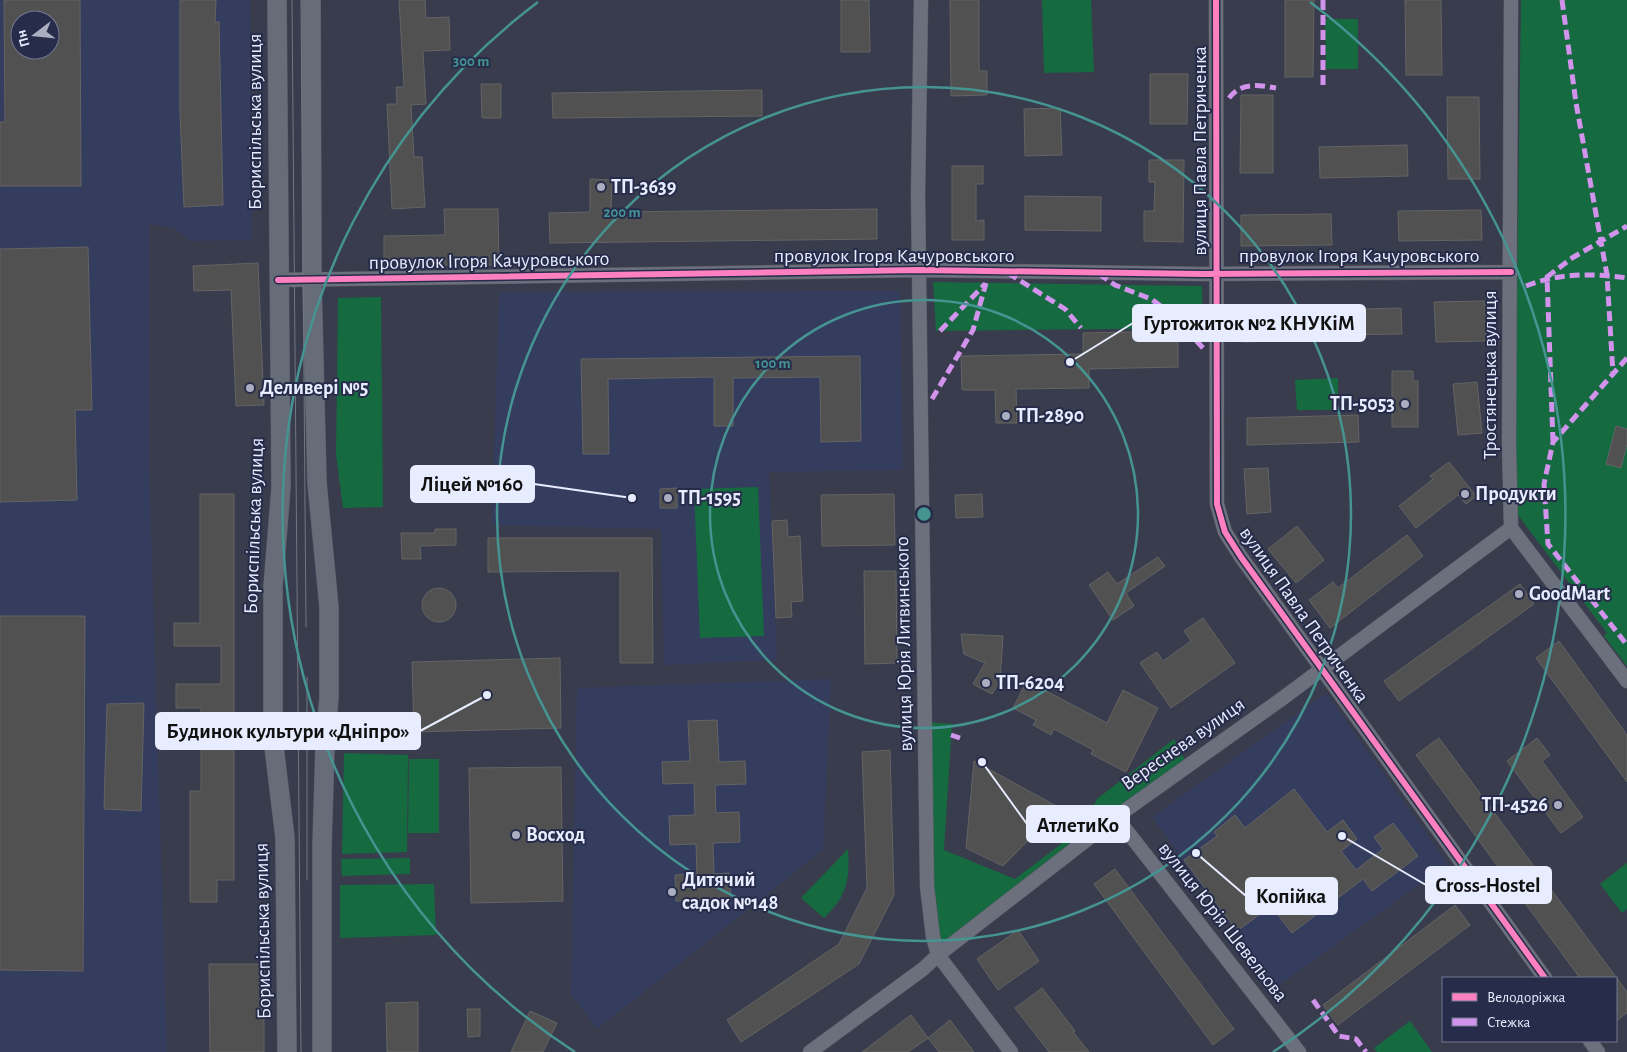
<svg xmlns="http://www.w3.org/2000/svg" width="1627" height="1052" font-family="'Alegreya Sans',sans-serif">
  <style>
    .built { fill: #353d5e; fill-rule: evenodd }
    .green { fill: #166a40 }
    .building { fill: #515152; stroke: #646465; fill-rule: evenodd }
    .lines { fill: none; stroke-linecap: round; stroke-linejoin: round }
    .street-casing { stroke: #555967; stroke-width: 15 }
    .secondary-casing { stroke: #555967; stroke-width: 20 }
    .street { stroke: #6c6f7c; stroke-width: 14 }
    .secondary { stroke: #666c78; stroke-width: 19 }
    .tram { stroke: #747681; stroke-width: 1 }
    .quiet { stroke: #d193ec; stroke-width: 5; stroke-dasharray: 10 5; stroke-linecap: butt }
    .cycleway-casing { stroke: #262c49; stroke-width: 9 }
    .cycleway { stroke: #ff80c0; stroke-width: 6 }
    .ring { fill: none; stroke: #459492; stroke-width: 2.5 }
    .poi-dot { fill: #aaaec0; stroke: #262c49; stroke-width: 2 }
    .labels { text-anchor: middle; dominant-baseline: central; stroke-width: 4; stroke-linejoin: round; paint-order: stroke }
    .street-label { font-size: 20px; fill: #e7ecff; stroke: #262c49 }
    .poi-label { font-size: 20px; font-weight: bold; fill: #e7ecff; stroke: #262c49; text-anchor: start }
    .centre { fill: #459492; stroke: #262c49; stroke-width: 2.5 }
    .ring-label { font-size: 15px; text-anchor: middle; font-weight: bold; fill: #459492; stroke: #262c49; stroke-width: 4; stroke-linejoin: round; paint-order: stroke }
    .leader { fill: none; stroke: #e7ecff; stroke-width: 2 }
    .callout-dot { fill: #e7ecff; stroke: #262c49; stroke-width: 2 }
    .callout { fill: #e7ecff; stroke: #e7ecff; stroke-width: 2 }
    .callout-label { font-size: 21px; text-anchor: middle; font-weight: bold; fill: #111 }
  </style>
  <rect width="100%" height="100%" fill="#383c4c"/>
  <path class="built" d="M0,0H250L252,240L191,241L173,227L149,224V463L167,1052H0ZM20,20H50V50H20Z
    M900,291L903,470L769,472L777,660L664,665L661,529L492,525L499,292Z
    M831,679L823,850L597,1029L571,994L577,688Z
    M1326,693L1448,864L1275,988L1152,817Z"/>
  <path class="green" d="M1042,0H1091L1094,72L1044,73Z
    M1521,0H1627V666L1604,636L1607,633L1514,510Z
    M1325,19H1358V69H1326Z
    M933,282L1202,286L1203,328L936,331Z
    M381,297L383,507L343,508L336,455L338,298Z
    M1338,378V410H1297L1295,380Z
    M758,487L764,636L700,638L694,489Z
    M925,722L952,724L944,850L1015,879L1082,828L1097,799L1174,739L1187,764L938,955L928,886Z
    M344,753L408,755L407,852L342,854Z
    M409,759H439V833H408Z
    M848,849C850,880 847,896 824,918L801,898Z
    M410,858V874L342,876L341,859Z
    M1627,863V909L1622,913L1600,884Z
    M434,884L436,935L340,938V885Z
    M1410,1021L1432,1052H1377L1374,1048Z"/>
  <path class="building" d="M4,0H80L81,186H0V122H5ZM20,20H50V50H20Z
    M180,0H216L215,22H219L223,205L184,207L180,114Z
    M399,0H425L426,18L449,17L450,50L423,51L426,104L411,105L414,157H422L425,207L392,209L387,104H397L396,87H404Z
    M841,0H869L870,52H841Z
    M950,0H979V71H987V95L951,96Z
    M1285,0H1314L1313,77H1285Z
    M1405,0H1441L1442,75H1406Z
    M1150,74H1188L1187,124H1150Z
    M481,84H501V118H482Z
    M762,90V116L553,118L552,93Z
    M1241,95H1273V173H1240Z
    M1447,97H1479L1480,179H1448Z
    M1060,108L1062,155L1025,156L1024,109Z
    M1407,145L1408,176L1320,178L1319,147Z
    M1149,160H1184L1183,242L1144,241V211H1154L1155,182H1149Z
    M952,166H983V184H976V221L984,220V240H952Z
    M590,179L612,180L611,212L877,209V239L550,243L549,213L590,212Z
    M1025,196L1101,197V231L1025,230Z
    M444,209H498L499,265H445V261L384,262V236L445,235Z
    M1481,210L1482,240L1399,241L1398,211Z
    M1331,214L1332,245L1241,246V215Z
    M88,247L92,410H75L77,500L0,502V249Z
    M258,263L264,405L236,406L231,290L194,291L193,266Z
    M1485,301L1486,341L1436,342L1434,302Z
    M1294,307L1295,340L1244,342L1243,309Z
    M1401,308L1402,334L1322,335L1321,310Z
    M1178,331V367L1089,369V388L1016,389L1017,423H996L995,390H962L961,356L1083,354V333Z
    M860,356L861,441L821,442L820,377L733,378V426H714V377L608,379L609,454H583L581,359Z
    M1392,371H1413V381H1418V427H1392Z
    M1477,382L1482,433L1458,435L1453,384Z
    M1358,415L1359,442L1247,445V418Z
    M1616,426L1627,429V444L1621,468L1606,464Z
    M1449,462L1476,496L1466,504L1458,495L1416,528L1399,506L1433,479L1430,476Z
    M1268,468L1271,512L1247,514L1244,469Z
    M677,488V508H660V489Z
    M200,494H234V880H217V902H190V791H201V708H176V684H221V646H174V623H200Z
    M894,494L895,545L822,546L821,495Z
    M982,494L983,517L956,518L955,495Z
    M787,520L788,537L800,536L803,601L791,602L792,617L776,618L772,521Z
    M1297,526L1324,560L1296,583L1268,549Z
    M435,529H456V545L420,546L421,559H402L401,533H435Z
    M1407,535L1423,556L1330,628L1309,600L1333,582L1338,588Z
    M488,538H652L653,663H620V571L488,572Z
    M1158,557L1165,566L1126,593L1134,606L1113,620L1089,585L1108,572L1117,584Z
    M864,571H896L897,663L865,664Z
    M1520,584L1534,604L1399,701L1384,681Z
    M422 605a17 17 0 1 1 34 0a17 17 0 1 1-34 0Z
    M0,616H85L83,971L0,970Z
    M1203,618L1235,663L1171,708L1140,663L1157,652L1163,661L1191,641L1184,631Z
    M961,634L1003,636L1000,681L992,694L973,684L985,663L964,654Z
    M1559,641L1627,735V782L1536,658Z
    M560,658L561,728L414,732L412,662Z
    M1027,681L1107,723L1123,690L1158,708L1126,772L1091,754L1093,750L1054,729L1051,735L1033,725L1036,720L1013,708Z
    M144,703L141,811L104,809L107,704Z
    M717,720L719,762L745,761L746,784L715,785L716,813L739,812L740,842L713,843L714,874L729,873L731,899L676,901L675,875L697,874L696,844L670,845L669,816L695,815L694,783L663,784L662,762L690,761L688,721Z
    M1439,738L1627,992V1013L1616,1021V978H1580L1416,755Z
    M1537,738L1550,755L1542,761L1583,817L1561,833L1507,761Z
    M890,750L894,895L859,964L741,1042L727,1020L839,944L867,888L862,752Z
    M974,761L1060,808L1003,866L966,848Z
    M561,767L563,901L471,903L469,768Z
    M1294,789L1327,832L1343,820L1357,839L1341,851L1356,870L1383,849L1374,837L1393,823L1418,856L1372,891L1363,879L1292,933L1271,906L1237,931L1184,860L1217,836L1214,832L1235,815L1245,828Z
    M1115,869L1234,1029L1213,1045L1094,884Z
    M1455,905L1470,925L1338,1025L1323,1005Z
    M1018,930L1039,961L998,990L977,959Z
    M209,964H264V1052H210Z
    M1042,988L1075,1031L1073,1032L1089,1052H1049L1015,1008Z
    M418,1002V1052H387L386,1003Z
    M467,1009H480V1036L468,1037Z
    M530,1011L557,1023L543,1052H511Z
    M911,1015L928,1038L908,1052H862Z
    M950,1020L974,1052H939L928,1038Z"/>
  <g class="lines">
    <defs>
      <path id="street" d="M921,0L918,195L927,886L933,937L938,955L1011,1052
        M1216,0L1217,504L1225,532L1241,557L1545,978
        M1511,0L1509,445L1511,528L1627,681
        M278,280L919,270L1202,274L1511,272
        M1116,817L1299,1052
        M1590,1041L1598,1052
        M810,1052L923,969L938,955L1116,817L1283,698L1511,528"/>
      <path id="secondary" d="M277,0L281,487L273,587V738L285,838L287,1052
        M311,0L312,280L317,483L329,607V697L325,746L322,846V1052"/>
    </defs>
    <use href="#street" class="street-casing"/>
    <use href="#secondary" class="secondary-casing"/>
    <use href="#street" class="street"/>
    <use href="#secondary" class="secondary"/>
    <path class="tram" d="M292,0L301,1052
      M301,0L306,627
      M307,677V880"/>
    <path class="quiet" d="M1323,0V89
      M1562,0L1576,103L1607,275L1613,374
      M1229,98C1241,82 1258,85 1276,88
      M1008,273L1065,309L1081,328
      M1099,274L1115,285L1151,299L1172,314L1203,348
      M1526,286C1558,273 1594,273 1627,278
      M940,331L985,284
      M1627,358L1553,442L1544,484L1548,544L1627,645
      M932,399L973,330L986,283
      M1553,442L1547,277L1572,258L1627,226
      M951,735L960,738
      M1313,1000L1339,1036L1356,1039L1366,1052"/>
    <defs>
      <path id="cycleway" d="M1216,0L1217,504L1225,532L1241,557L1545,978
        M278,280L919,270L1202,274L1511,272"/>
    </defs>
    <use href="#cycleway" class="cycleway-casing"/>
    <use href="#cycleway" class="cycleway"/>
  </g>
  <g class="ring">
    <circle cx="924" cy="514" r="214"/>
    <circle cx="924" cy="514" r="427"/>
    <path d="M575 1052A641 641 0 0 1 538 2M1310 2A641 641 0 0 1 1273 1052"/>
  </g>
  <g class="poi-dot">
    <circle cx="601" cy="187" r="5"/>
    <circle cx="250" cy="388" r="5"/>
    <circle cx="1405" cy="404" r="5"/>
    <circle cx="1006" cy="416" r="5"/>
    <circle cx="1465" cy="494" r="5"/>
    <circle cx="668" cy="498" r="5"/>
    <circle cx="1519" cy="594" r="5"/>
    <circle cx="986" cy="683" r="5"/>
    <circle cx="1558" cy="805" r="5"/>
    <circle cx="516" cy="835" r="5"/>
    <circle cx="672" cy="892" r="5"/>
  </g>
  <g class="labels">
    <g class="street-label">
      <text transform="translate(255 122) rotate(-90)">Бориспільська вулиця</text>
      <text transform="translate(1200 151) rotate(-90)">вулиця Павла Петриченка</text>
      <text x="894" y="256">провулок Ігоря Качуровського</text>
      <text x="1359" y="256">провулок Ігоря Качуровського</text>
      <text transform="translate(489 261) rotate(-1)">провулок Ігоря Качуровського</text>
      <text transform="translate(1490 375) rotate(-90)">Тростянецька вулиця</text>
      <text transform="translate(254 526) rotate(-88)">Бориспільська вулиця</text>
      <text transform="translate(1304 615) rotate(55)">вулиця Павла Петриченка</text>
      <text transform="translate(904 644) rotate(-91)">вулиця Юрія Литвинського</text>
      <text transform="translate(1183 744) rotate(-35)">Вереснева вулиця</text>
      <text transform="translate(1223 922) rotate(52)">вулиця Юрія Шевельова</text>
      <text transform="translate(263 931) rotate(-91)">Бориспільська вулиця</text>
    </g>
    <g class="poi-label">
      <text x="611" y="187">ТП-3639</text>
      <text x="260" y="388">Деливері №5</text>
      <text x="1395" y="404" text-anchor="end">ТП-5053</text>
      <text x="1016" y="416">ТП-2890</text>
      <text x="1475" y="494">Продукти</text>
      <text x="678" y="498">ТП-1595</text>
      <text x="1529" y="594">GoodMart</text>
      <text x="996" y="683">ТП-6204</text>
      <text x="1548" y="805" text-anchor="end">ТП-4526</text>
      <text x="526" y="835">Восход</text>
      <text x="682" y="880">Дитячий<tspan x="682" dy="23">садок №148</tspan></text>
    </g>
  </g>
  <circle cx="924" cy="514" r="8" class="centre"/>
  <g class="ring-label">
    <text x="471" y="66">300 m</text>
    <text x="622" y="217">200 m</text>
    <text x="773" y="368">100 m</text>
  </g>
  <path class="leader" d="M1070 362L1133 323M632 498L534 484M487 695L420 731M982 762L1027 824M1342 836L1426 885M1196 853L1246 896"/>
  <g class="callout-dot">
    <circle cx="1070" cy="362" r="5"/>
    <circle cx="632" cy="498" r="5"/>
    <circle cx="487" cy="695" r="5"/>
    <circle cx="982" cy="762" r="5"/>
    <circle cx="1342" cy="836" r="5"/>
    <circle cx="1196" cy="853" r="5"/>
  </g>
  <g class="callout">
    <rect x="1133" y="305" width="232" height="36" rx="5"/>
    <rect x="411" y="466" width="123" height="36" rx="5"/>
    <rect x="156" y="713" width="264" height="36" rx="5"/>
    <rect x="1027" y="806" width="102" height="36" rx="5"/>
    <rect x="1426" y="867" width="125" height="36" rx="5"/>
    <rect x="1246" y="878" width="91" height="36" rx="5"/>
  </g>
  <g class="callout-label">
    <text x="1249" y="330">Гуртожиток №2 КНУКіМ</text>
    <text x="472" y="491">Ліцей №160</text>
    <text x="288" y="738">Будинок культури «Дніпро»</text>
    <text x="1078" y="832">АтлетиКо</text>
    <text x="1488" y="892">Cross-Hostel</text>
    <text x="1291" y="903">Копійка</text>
  </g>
  <rect x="1442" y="977" width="175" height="65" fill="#262c49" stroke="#737992"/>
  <rect x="1452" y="993" width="25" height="8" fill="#ff80c0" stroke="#737992"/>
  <text x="1487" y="1002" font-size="15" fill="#e7ecff">Велодоріжка</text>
  <rect x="1452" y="1018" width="25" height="8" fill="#d193ec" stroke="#737992"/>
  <text x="1487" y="1027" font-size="15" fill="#e7ecff">Стежка</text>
  <g transform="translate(35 35) rotate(254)"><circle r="24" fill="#262c49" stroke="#737992"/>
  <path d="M0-4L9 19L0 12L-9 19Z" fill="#aaaec0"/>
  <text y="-8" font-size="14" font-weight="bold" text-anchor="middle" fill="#e7ecff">Пн</text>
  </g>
</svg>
